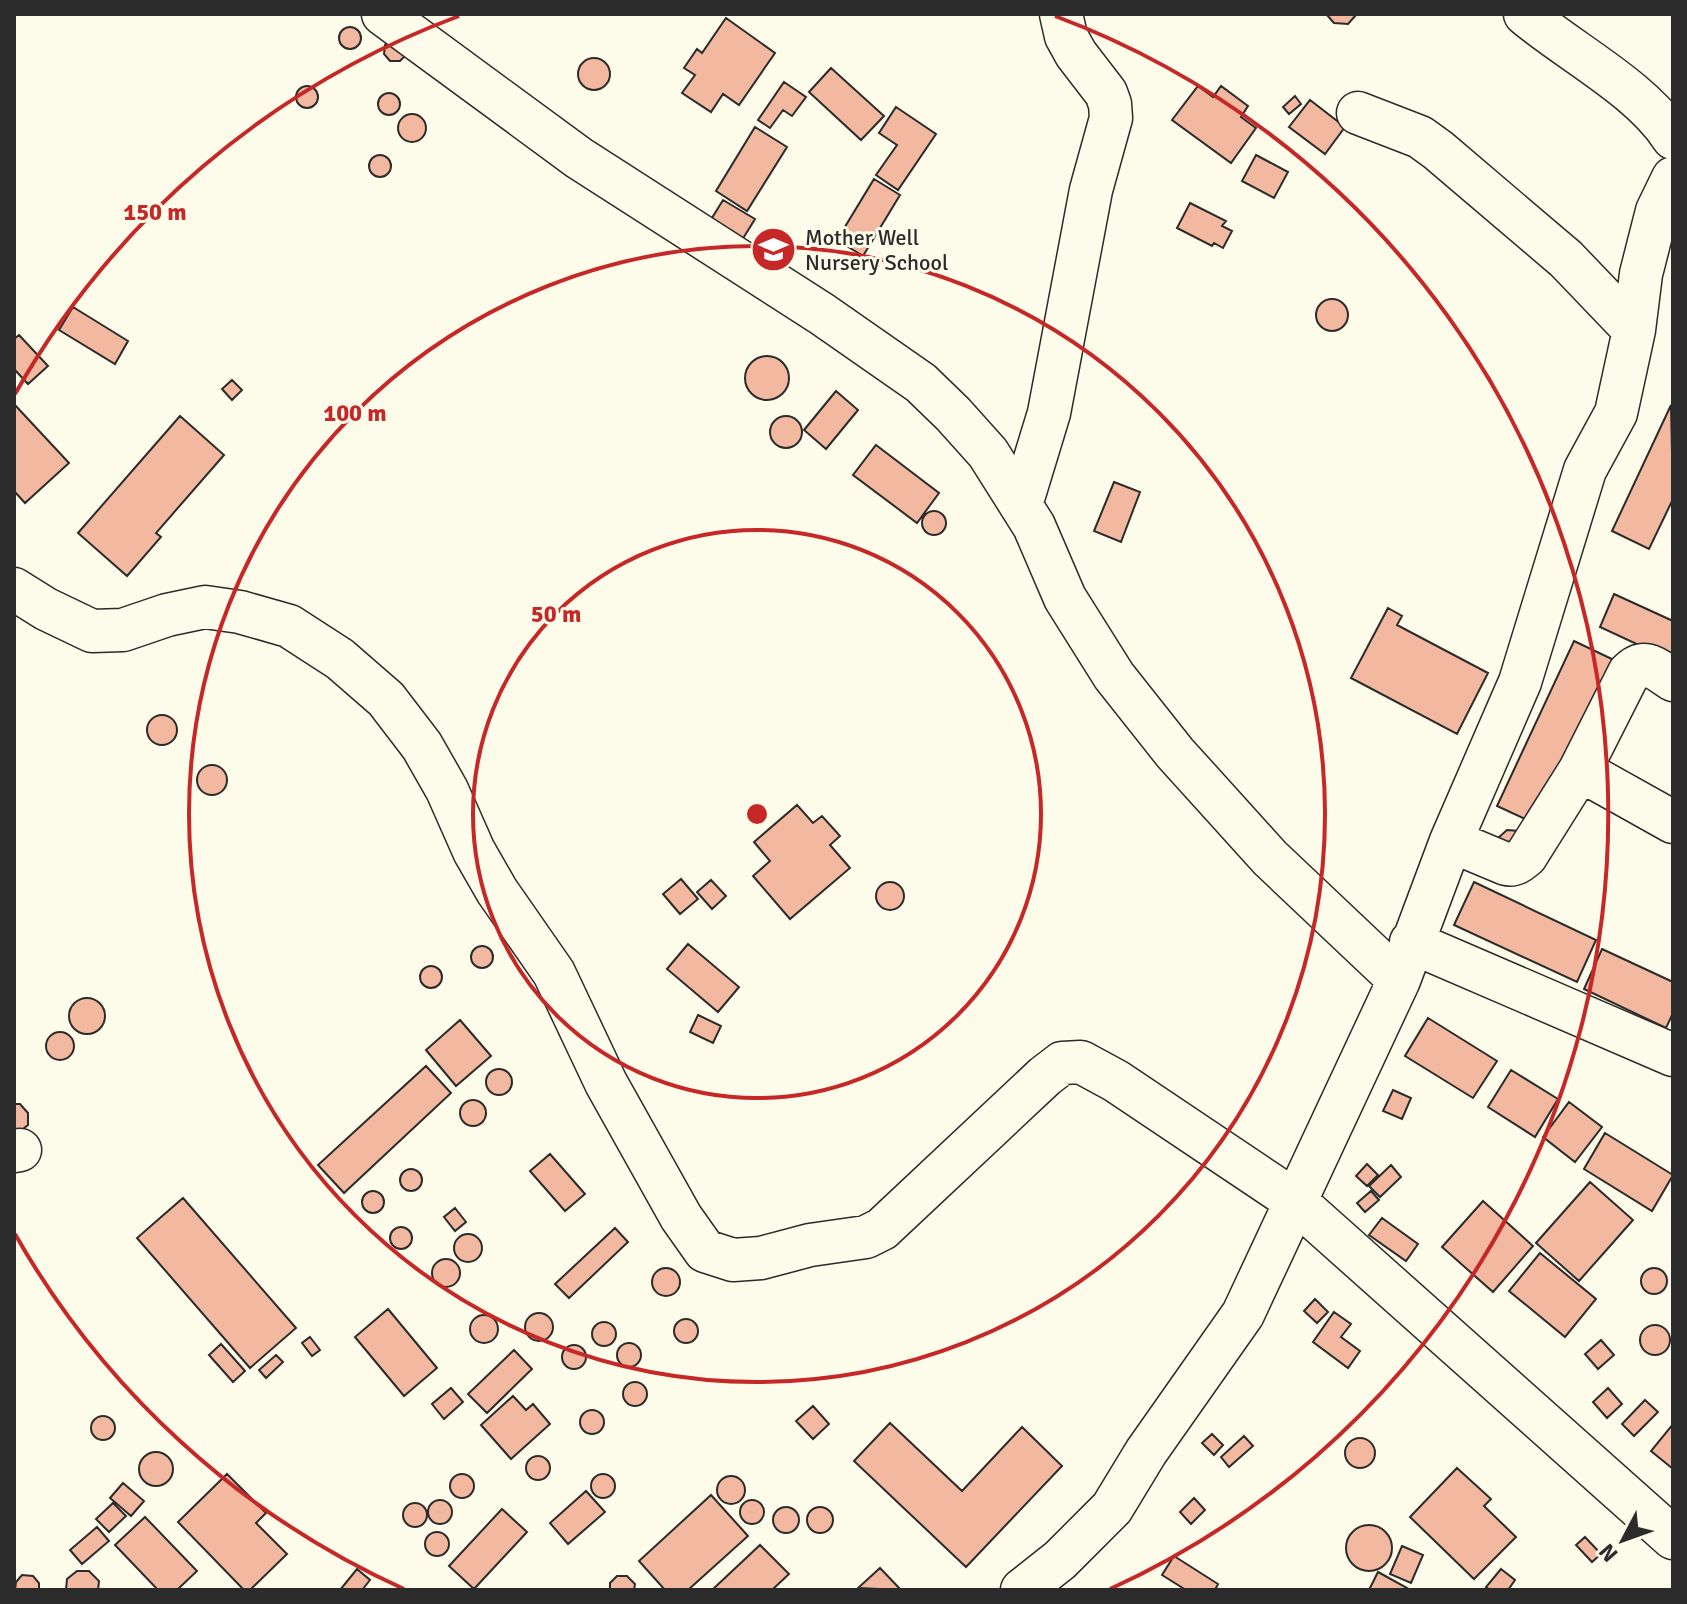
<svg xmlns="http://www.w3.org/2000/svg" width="1687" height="1604" font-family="Signika,sans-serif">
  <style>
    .building { fill: #f2b8a0; stroke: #2b2b2b; stroke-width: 2 }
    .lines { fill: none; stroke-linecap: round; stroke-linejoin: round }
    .minor-casing { stroke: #2b2b2b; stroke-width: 45 }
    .minor { stroke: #fdfbea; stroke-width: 42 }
    .ring { fill: none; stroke: #c62828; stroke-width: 4 }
    .labels { text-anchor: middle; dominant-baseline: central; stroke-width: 6; stroke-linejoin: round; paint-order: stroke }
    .poi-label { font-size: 22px; fill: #2b2b2b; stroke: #fdfbea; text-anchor: start }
    .centre { fill: #c62828; stroke: #fdfbea; stroke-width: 4 }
    .ring-label { font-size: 24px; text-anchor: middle; font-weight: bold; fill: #c62828; stroke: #fdfbea; stroke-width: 6; stroke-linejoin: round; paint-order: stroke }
  </style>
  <rect width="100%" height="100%" fill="#fdfbea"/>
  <path class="building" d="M1326,14H1357L1348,24L1334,23Z
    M726,18L775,53L739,105L723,94L711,112L682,93L695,75L684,68L697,49L702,53Z
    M339 38a11 11 0 1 1 22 0a11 11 0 1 1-22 0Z
    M391,39L406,55L400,61H390L384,54L385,45Z
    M578 74a16 16 0 1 1 32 0a16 16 0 1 1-32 0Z
    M831,68L884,116L861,140L809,92Z
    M784,82L806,97L792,116L783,110L770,128L758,120Z
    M296 97a11 11 0 1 1 22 0a11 11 0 1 1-22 0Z
    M1198,86L1213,97L1221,86L1248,106L1241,117L1256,128L1231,163L1172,120Z
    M378 104a11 11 0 1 1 22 0a11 11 0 1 1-22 0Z
    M1295,96L1301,104L1289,114L1283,107Z
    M1310,100L1345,127L1325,154L1289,127Z
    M896,107L936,134L898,190L876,175L897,145L879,133Z
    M398 128a14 14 0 1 1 28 0a14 14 0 1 1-28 0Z
    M755,127L787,147L747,211L716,191Z
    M369 166a11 11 0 1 1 22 0a11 11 0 1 1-22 0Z
    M1256,155L1288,172L1274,198L1242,181Z
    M874,179L900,195L863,256L837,240Z
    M723,200L755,219L739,245L707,226Z
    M1190,203L1226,221L1222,226L1232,231L1223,248L1214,243L1212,246L1177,228Z
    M1316 315a16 16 0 1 1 32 0a16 16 0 1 1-32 0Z
    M73,307L128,341L115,364L59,330Z
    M19,335L48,366L28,384L14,369V339Z
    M745 378a22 22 0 1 1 44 0a22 22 0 1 1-44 0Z
    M232,380L242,390L232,400L222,389Z
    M836,391L858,410L826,449L804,430Z
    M14,404L69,463L25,503L14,491Z
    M1671,405L1673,499L1649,549L1612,531Z
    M770 432a16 16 0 1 1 32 0a16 16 0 1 1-32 0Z
    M180,416L224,455L156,533L161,537L127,576L78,533Z
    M876,445L939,493L917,523L853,475Z
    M1114,482L1140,492L1121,542L1094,531Z
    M922 523a12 12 0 1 1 24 0a12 12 0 1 1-24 0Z
    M1614,594L1673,621V661L1600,627Z
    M1388,608L1402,616L1397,625L1488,673L1457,734L1351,678Z
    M1574,641L1614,660L1538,825L1497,806Z
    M147 730a15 15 0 1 1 30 0a15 15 0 1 1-30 0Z
    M197 780a15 15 0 1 1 30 0a15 15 0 1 1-30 0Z
    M797,805L813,823L822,816L840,836L830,845L850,868L790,919L753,876L770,861L754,842Z
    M1507,830L1519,831L1506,860L1498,838Z
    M681,879L698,899L680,914L663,894Z
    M711,880L726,896L712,909L697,892Z
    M876 896a14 14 0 1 1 28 0a14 14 0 1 1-28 0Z
    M1474,882L1596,940L1577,982L1454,925Z
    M688,944L739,987L718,1012L667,969Z
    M471 957a11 11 0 1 1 22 0a11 11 0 1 1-22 0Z
    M1602,949L1673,982V1013L1666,1028L1584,989Z
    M420 977a11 11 0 1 1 22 0a11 11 0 1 1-22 0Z
    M69 1016a18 18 0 1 1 36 0a18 18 0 1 1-36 0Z
    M698,1015L721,1026L713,1043L690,1032Z
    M1428,1018L1497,1061L1473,1098L1405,1056Z
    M460,1020L491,1056L456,1086L426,1050Z
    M46 1046a14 14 0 1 1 28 0a14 14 0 1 1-28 0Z
    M426,1066L451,1093L344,1193L318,1165Z
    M486 1082a13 13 0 1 1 26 0a13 13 0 1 1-26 0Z
    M1511,1070L1558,1099L1535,1137L1488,1107Z
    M1393,1090L1411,1098L1402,1119L1383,1111Z
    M460 1113a13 13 0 1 1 26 0a13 13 0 1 1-26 0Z
    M1569,1102L1602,1127L1575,1162L1543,1137Z
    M14,1104H20L28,1113V1125L19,1132H14Z
    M1605,1133L1673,1175L1652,1211L1584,1169Z
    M550,1154L585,1194L565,1211L530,1171Z
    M1367,1164L1378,1175L1367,1186L1356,1176Z
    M1391,1165L1401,1177L1380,1197L1369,1186Z
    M400 1180a11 11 0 1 1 22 0a11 11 0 1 1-22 0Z
    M1590,1182L1633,1220L1579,1281L1536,1243Z
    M362 1202a11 11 0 1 1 22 0a11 11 0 1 1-22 0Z
    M1371,1191L1379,1200L1365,1212L1357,1203Z
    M183,1198L296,1328L250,1368L137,1238Z
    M1483,1201L1533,1246L1493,1292L1442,1247Z
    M455,1208L466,1222L455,1231L444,1217Z
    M1382,1218L1418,1244L1406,1261L1369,1235Z
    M390 1238a11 11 0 1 1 22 0a11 11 0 1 1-22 0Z
    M615,1228L628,1242L569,1298L555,1284Z
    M454 1248a14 14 0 1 1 28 0a14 14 0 1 1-28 0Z
    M1540,1253L1596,1299L1565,1337L1509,1291Z
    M432 1273a14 14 0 1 1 28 0a14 14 0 1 1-28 0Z
    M1641 1281a13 13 0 1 1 26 0a13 13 0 1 1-26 0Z
    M652 1282a14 14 0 1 1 28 0a14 14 0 1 1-28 0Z
    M1315,1299L1328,1312L1317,1323L1304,1311Z
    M388,1309L437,1368L404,1396L355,1337Z
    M1334,1312L1351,1324L1341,1337L1360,1351L1348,1368L1313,1342Z
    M525 1327a14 14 0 1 1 28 0a14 14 0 1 1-28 0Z
    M470 1329a14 14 0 1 1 28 0a14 14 0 1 1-28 0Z
    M674 1331a12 12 0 1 1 24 0a12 12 0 1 1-24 0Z
    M592 1334a12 12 0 1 1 24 0a12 12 0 1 1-24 0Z
    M1640 1340a15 15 0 1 1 30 0a15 15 0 1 1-30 0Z
    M310,1337L320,1350L312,1356L302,1343Z
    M1601,1340L1614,1355L1598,1369L1585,1354Z
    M617 1355a12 12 0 1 1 24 0a12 12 0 1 1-24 0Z
    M221,1344L245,1371L233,1382L209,1355Z
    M562 1357a12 12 0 1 1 24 0a12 12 0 1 1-24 0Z
    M514,1350L532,1369L487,1413L468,1394Z
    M276,1355L283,1362L266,1378L259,1370Z
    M623 1394a12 12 0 1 1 24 0a12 12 0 1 1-24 0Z
    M451,1388L463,1402L444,1419L432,1404Z
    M1608,1388L1622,1404L1607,1418L1593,1402Z
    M513,1396L526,1410L533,1404L550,1424L511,1459L481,1425Z
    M1645,1400L1658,1412L1634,1436L1622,1424Z
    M813,1406L829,1424L813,1439L796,1421Z
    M580 1422a12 12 0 1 1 24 0a12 12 0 1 1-24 0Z
    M91 1428a12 12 0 1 1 24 0a12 12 0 1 1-24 0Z
    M890,1423L962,1491L1022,1427L1062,1466L966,1567L854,1461Z
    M1673,1424V1469L1651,1451Z
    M1212,1434L1223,1445L1214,1455L1202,1443Z
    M1244,1436L1253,1446L1229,1467L1221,1457Z
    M1345 1453a15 15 0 1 1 30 0a15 15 0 1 1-30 0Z
    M139 1469a17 17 0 1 1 34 0a17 17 0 1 1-34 0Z
    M526 1468a12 12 0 1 1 24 0a12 12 0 1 1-24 0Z
    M1457,1468L1491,1499L1484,1506L1516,1537L1474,1579L1410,1517Z
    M450 1486a12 12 0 1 1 24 0a12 12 0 1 1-24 0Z
    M591 1486a12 12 0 1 1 24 0a12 12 0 1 1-24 0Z
    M227,1474L266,1513L256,1523L287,1554L250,1590H244L178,1522Z
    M717 1490a14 14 0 1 1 28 0a14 14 0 1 1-28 0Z
    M123,1483L144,1501L131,1516L110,1498Z
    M586,1491L605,1512L568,1544L550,1523Z
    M711,1495L748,1536L688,1590H665L639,1561Z
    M1194,1498L1205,1510L1191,1524L1180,1512Z
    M428 1512a12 12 0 1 1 24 0a12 12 0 1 1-24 0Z
    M740 1512a12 12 0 1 1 24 0a12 12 0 1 1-24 0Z
    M403 1515a12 12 0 1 1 24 0a12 12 0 1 1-24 0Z
    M113,1503L126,1516L109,1532L96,1519Z
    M773 1520a13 13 0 1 1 26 0a13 13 0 1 1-26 0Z
    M807 1520a13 13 0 1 1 26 0a13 13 0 1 1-26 0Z
    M502,1509L527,1532L474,1589L449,1566Z
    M145,1517L197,1571L177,1590H158L115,1545Z
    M1346 1548a23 23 0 1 1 46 0a23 23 0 1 1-46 0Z
    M97,1527L109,1541L82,1564L70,1550Z
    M425 1544a12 12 0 1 1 24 0a12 12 0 1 1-24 0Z
    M1585,1537L1601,1554L1592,1562L1576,1545Z
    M760,1545L789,1574L772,1590H712Z
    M1402,1546L1423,1555L1411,1583L1390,1574Z
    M1174,1556L1218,1584L1215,1590H1186L1162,1575Z
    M880,1568L901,1590L858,1588Z
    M357,1569L370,1580L362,1590H340Z
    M1501,1569L1515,1580L1508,1590H1490L1486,1587Z
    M77,1571H89L99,1581L98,1590H66L67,1579Z
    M1378,1572L1409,1589V1590H1369Z
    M22,1575L33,1576L39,1583V1590H15L16,1582Z
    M617,1576H627L635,1584L634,1590H610V1583Z"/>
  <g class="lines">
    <defs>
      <path id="minor" d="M383,14L579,158L822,314L921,383L953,414L988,453L1034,526L1065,598L1114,676L1175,753L1270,858L1399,980
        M1525,14C1570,52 1642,89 1673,138
        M1358,113L1420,137L1438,150L1566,259L1634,330
        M1021,505L1049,413L1091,190L1111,118L1110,104L1106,93L1076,54L1066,36L1061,14
        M14,589L46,609L92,631L123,630L167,615L205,607L240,612L289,626L340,659L386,699L422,746L447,790L474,851L497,891L554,973L606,1083L681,1217L705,1251L733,1260L761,1258L810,1245L866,1237L882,1229L1045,1076L1062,1063L1081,1062L1116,1081L1295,1201L1673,1538
        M1580,770L1673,822
        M1451,841L1506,864C1514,866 1519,862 1526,856L1580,770L1629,673C1645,656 1657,670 1673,680
        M1411,942L1673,1055
        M14,1151L20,1150
        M1022,1590L1060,1560L1112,1508L1146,1452L1243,1314L1399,980L1451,841L1520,682L1585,470L1616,413L1634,330L1641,274L1657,211L1673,178"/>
    </defs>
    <use href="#minor" class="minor-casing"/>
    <use href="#minor" class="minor"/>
  </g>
  <g class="ring">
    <circle cx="757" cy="814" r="284"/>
    <circle cx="757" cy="814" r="568"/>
    <path d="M404 1589A852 852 0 0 1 15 1234M15 394A852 852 0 0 1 459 16M1055 16A852 852 0 0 1 1110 1589"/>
  </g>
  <defs>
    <symbol id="school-disc" viewBox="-11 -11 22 22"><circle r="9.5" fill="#c62828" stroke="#fdfbea"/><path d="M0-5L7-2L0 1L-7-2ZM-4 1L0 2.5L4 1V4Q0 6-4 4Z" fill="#fff"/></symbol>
  </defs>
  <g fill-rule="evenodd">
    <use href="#school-disc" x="748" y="224" width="51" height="51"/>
  </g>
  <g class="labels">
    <g class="poi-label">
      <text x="805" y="237">Mother Well<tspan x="805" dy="25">Nursery School</tspan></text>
    </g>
  </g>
  <circle cx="757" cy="814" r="12" class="centre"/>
  <g class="ring-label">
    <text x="155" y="220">150 m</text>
    <text x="355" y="421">100 m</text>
    <text x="556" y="622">50 m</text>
  </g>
  <rect width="1687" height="1604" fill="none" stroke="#2b2b2b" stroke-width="32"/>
  <g transform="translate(1623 1540) rotate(229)" stroke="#fdfbea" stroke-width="6" paint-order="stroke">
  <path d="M0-6L14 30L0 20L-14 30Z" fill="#2b2b2b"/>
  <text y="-12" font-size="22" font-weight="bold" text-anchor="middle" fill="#2b2b2b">N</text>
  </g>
</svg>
